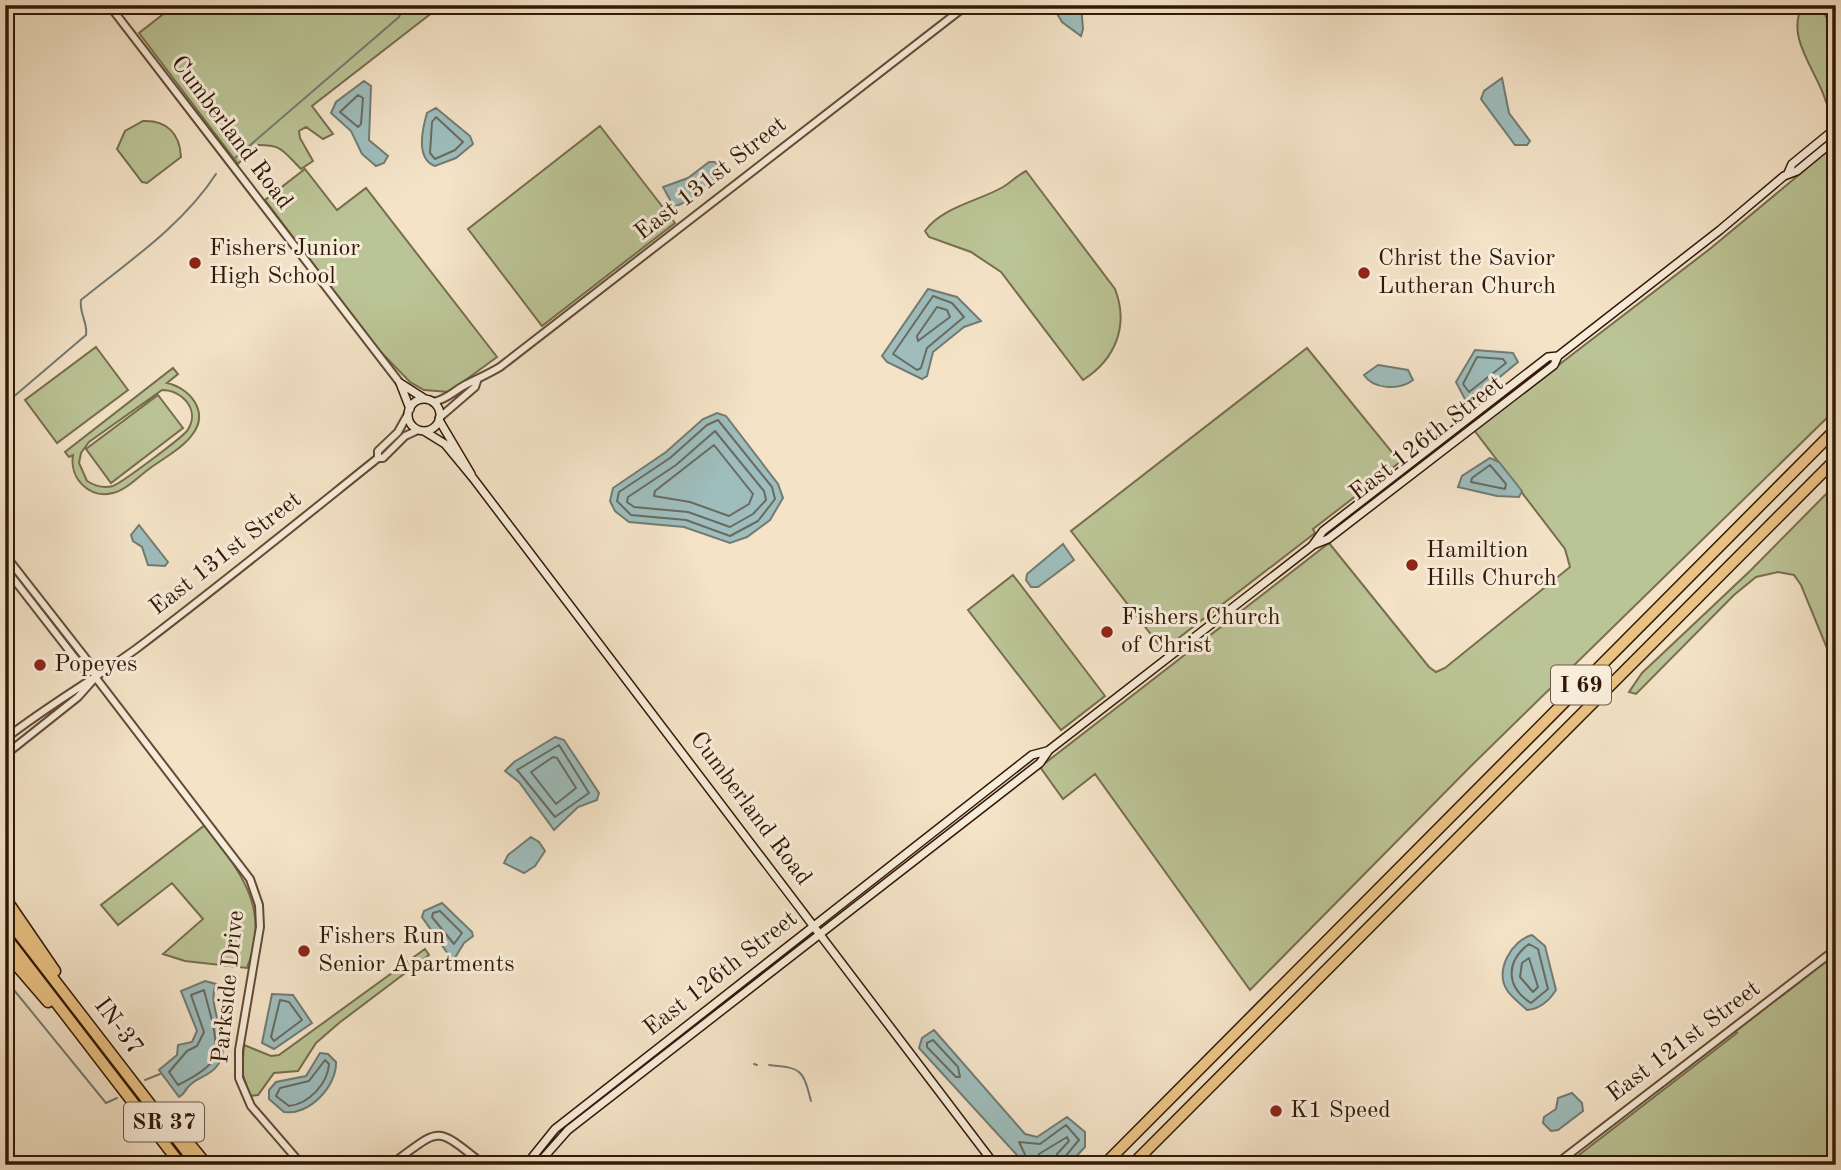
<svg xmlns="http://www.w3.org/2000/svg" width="1841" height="1170" font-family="'Old Standard TT',serif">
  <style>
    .green { fill: #bbc496; stroke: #766e4e; stroke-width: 2; fill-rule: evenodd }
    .water { fill: #9ebdbc; stroke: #727b73; stroke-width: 2 }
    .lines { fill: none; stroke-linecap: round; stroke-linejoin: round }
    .shore { stroke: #686b61; stroke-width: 2 }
    .stream { stroke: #727b73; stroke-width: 2 }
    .tertiary-casing { stroke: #624c36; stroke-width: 10 }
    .secondary-casing { stroke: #311906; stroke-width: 10 }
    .motorway-casing { stroke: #311906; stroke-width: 13 }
    .tertiary { stroke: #f8eddb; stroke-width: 6 }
    .secondary { stroke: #f8eddb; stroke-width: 7 }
    .motorway { stroke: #eac284; stroke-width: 10 }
    .poi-dot { fill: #8f2418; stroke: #f8eddb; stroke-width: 2.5 }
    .labels { text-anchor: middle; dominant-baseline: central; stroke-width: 6; stroke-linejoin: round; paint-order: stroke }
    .shield { fill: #f8eddb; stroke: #6d5946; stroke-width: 2 }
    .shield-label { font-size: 23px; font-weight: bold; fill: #311906 }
    .street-label { font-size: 24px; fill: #311906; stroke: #f8eddb }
    .poi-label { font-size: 24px; fill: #311906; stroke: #f8eddb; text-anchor: start }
  </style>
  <rect width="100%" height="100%" fill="#f4e3c7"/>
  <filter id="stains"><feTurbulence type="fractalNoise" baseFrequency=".00286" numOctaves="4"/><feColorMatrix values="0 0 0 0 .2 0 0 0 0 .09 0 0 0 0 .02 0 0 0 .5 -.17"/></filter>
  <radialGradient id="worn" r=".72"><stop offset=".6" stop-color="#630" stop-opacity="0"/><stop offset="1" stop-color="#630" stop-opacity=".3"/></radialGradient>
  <path class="green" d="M175,5H442L312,106L333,134L323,139L306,127L299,131L300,138L313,161L301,169C282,150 282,144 255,145L238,164L139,33Z
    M1803,5H1836V96L1826,102C1818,72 1784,37 1803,5Z
    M143,121C166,120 180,133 181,157L147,183L142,182L117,149L125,131Z
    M600,126L675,223L542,326L468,229Z
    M1836,144V409L1470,767L1250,990L1095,774L1063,799L1040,767L1329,543L1429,667L1436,672L1445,668L1570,567L1565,549L1474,430L1711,248Z
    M305,169L337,210L366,188L497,357L449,392L424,390L410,382L376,347L265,200Z
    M1026,171L1115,289C1129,325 1116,359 1083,380L1001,272L971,252L929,237L925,231C942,207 979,201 1003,187C1011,182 1018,175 1026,171Z
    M96,347L128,390L57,443L25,400Z
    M1307,348L1400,462L1313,529L1315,533L1163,650L1071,531Z
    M173,368L178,374L167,383C190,388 210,412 192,435C182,449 162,459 149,469C138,477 126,490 113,493C89,499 69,478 73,455L69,457L65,452ZM162,390C183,390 201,411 187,431C180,439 123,482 113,486C103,489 95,486 87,481L79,463L81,453L89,442Z
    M158,395L183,428L111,483L86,449Z
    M1836,484V670L1801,585L1794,575L1778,572L1756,577L1734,595L1636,694L1629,692L1642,673L1750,571Z
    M1013,575L1105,696L1061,730L968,610Z
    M205,825C239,871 272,908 247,968L185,961L163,954L203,919L172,883L118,925L101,905Z
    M425,949L429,955L339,1023L316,1043L298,1071L274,1073L258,1095L250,1096L242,1072L244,1045L271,1056L279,1055Z
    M1836,953V1165H1566L1737,1033L1735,1031Z"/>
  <path class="water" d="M1052,5H1081L1083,29L1081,36L1062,22Z
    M1502,78L1509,113L1530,141L1527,145H1515L1481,99L1484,91Z
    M364,81L371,86L369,140L388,156L384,163L376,166L362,154L351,131L331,113L336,102Z
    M436,108L470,136L473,144L456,158L435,166C416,159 422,130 427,113Z
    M709,162H715L721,168C716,184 690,201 674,207L663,187L688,178Z
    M928,289L957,297L981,321L964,327L933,352L927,376L922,379L887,362L882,356Z
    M1475,350L1513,353L1518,362L1473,399L1466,401L1456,382Z
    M1378,365L1408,370L1413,380C1399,391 1373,389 1364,375Z
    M717,413L726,416L778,484L783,498L770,520L747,537L730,543L684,527L629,522L615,511L610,501L613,488L666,452L703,419Z
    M1490,458L1499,462L1522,491L1519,497L1497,496L1458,487L1462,476Z
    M139,525L168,562L165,566L148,565L142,547L133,541L131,535Z
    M1063,544L1074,560L1038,587H1031L1026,580L1027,574Z
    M555,737L564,740L599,793L597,800L578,807L554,830L519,782L505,771L514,762Z
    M531,837L539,842L545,851L535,866L524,873L504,863L508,855Z
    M442,903L472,932L473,936L464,943L453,961L422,917L424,911Z
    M1532,935L1545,946L1556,990C1549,1001 1540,1009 1527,1010C1521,1004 1511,997 1507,990C1494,971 1512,940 1532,935Z
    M205,981L216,984C205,1008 235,1043 217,1066C210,1076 198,1077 190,1085C185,1089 186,1093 179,1097L159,1070L177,1055L178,1045L192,1042L197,1031L181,991Z
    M272,994L293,995L312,1023L274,1049L262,1043Z
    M934,1030L1025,1134L1037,1137L1067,1117L1085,1132V1147L1068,1165H1026L919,1048L922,1038Z
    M320,1053L328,1054L336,1062C337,1086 309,1116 284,1112L269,1099V1090L276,1082L306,1076Z
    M1572,1093L1582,1103L1583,1111L1558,1130L1551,1131L1543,1123L1544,1117L1556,1109L1558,1098Z"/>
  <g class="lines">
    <path class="shore" d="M358,95L363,98L361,124L358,127L340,112Z
      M436,117L463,142L455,150L435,159L430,153L432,122Z
      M933,296L952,303L964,317L927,348L921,368L917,370L893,354Z
      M937,307L947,310L950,317L918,341L917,336Z
      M1477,357L1503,359L1506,363L1469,392L1463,384Z
      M718,420L772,487L775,499L758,521L730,536L686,520L631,515L617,501L619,492L670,458L707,425Z
      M715,431L764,491L766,500L753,514L730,527L688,512L634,507L627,502L628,497L676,465Z
      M714,445L753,494L749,504L729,516L690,502L654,496L655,491Z
      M1490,465L1506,484L1505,489L1471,482L1472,478Z
      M559,745L589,793L555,817L517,770Z
      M553,757L557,758L576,788L556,804L531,772Z
      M440,911L462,933L454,944L432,917L433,913Z
      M1529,944L1538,949L1548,989L1531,1003C1506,987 1505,962 1529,944Z
      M1529,958L1538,987L1533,992L1520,977L1522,963Z
      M204,990C208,1007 221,1044 213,1060C207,1070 186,1081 178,1085L169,1072L187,1051L197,1046L204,1032L191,995Z
      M280,1000L289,1002L302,1020L274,1041L271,1037Z
      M933,1040L958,1067L960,1077H956L927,1047V1043Z
      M325,1060L329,1064C328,1083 309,1104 289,1106L276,1096L280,1088L309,1081Z
      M1030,1165L1019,1142L1040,1144L1066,1125L1079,1140L1064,1158L1063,1165
      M1039,1165V1154L1067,1137L1069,1141L1057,1154L1055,1165"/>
    <path class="stream" d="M1819,5L1836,34
      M234,159L399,17L405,5
      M5,404L86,335C88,322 79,314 81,300C128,262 183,225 216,174
      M5,979L106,1103L117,1098
      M754,1064L757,1065
      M769,1065C801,1068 803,1069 811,1101
      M145,1080L160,1074"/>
    <defs>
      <path id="tertiary" d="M109,5L400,383
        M433,402C449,399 455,389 469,383C479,378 490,373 500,367L967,5
        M439,418L475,387L477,381
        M378,458V451L398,432L408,414
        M5,555L91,665L96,678L250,879L259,905L260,927L239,1050V1078L251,1106L302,1165
        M5,568L85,671L92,672
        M5,739C47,706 93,680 136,649C218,587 298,522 378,458H383L405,436L418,430
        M5,755L78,697L94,679
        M390,1165C442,1128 433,1124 484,1165
        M1555,1165L1836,949"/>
      <path id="secondary" d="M1788,173L1792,164L1836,128
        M400,383L425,399
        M400,383L410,409
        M408 415a16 16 0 1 1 32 0a16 16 0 1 1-32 0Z
        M439,420L471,474
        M424,431L445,444L473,478L995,1165
        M1313,545L1328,539L1554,365L1558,356
        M526,1165L555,1129L1032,755L1047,751
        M537,1165L568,1130L1040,763L1049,750L1312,546L1323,531L1345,514L1548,357L1558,356L1720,230L1784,176L1797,171L1836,139"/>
      <path id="motorway" d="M5,898L55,971
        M5,916L197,1165
        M5,936L181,1165
        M5,952L48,1002
        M178,1130L207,1165
        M1104,1165L1836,429
        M1132,1165L1836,459"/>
    </defs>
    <use href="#tertiary" class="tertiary-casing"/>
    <use href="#secondary" class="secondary-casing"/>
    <use href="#motorway" class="motorway-casing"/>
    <use href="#tertiary" class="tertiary"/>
    <use href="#secondary" class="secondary"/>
    <use href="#motorway" class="motorway"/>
  </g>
  <g class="poi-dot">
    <circle cx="195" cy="263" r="7"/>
    <circle cx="1364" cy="273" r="7"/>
    <circle cx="1412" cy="565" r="7"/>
    <circle cx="1107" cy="632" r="7"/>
    <circle cx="40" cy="665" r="7"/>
    <circle cx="304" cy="951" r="7"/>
    <circle cx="1276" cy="1111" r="7"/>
  </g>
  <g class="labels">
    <g class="shield">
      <rect x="1551" y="665.5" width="60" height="39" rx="5"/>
      <rect x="124" y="1102.5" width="80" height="39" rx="5"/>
    </g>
    <g class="shield-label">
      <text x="1581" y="685">I 69</text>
      <text x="164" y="1122">SR 37</text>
    </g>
    <g class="street-label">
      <text transform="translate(231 133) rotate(53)">Cumberland Road</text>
      <text transform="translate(711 179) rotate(-38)">East 131st Street</text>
      <text transform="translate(1427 439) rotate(-38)">East 126th Street</text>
      <text transform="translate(226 554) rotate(-38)">East 131st Street</text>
      <text transform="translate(750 809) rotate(53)">Cumberland Road</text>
      <text transform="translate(721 974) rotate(-38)">East 126th Street</text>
      <text transform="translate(229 987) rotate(-84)">Parkside Drive</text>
      <text transform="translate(118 1027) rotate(53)">IN-37</text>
      <text transform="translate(1684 1042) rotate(-37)">East 121st Street</text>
    </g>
    <g class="poi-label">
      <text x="209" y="249">Fishers Junior<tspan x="209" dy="28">High School</tspan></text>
      <text x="1378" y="259">Christ the Savior<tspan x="1378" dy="28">Lutheran Church</tspan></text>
      <text x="1426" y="551">Hamiltion<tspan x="1426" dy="28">Hills Church</tspan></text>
      <text x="1121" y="618">Fishers Church<tspan x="1121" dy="28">of Christ</tspan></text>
      <text x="54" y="665">Popeyes</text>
      <text x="318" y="937">Fishers Run<tspan x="318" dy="28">Senior Apartments</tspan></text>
      <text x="1290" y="1111">K1 Speed</text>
    </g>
  </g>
  <rect width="1841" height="1170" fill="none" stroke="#f4e3c7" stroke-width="28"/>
  <rect x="7" y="7" width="1827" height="1156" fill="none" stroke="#311906" stroke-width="3.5"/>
  <rect x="14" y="14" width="1813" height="1142" fill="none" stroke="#311906" stroke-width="2"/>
  <rect width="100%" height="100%" filter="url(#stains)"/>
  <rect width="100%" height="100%" fill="url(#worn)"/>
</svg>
